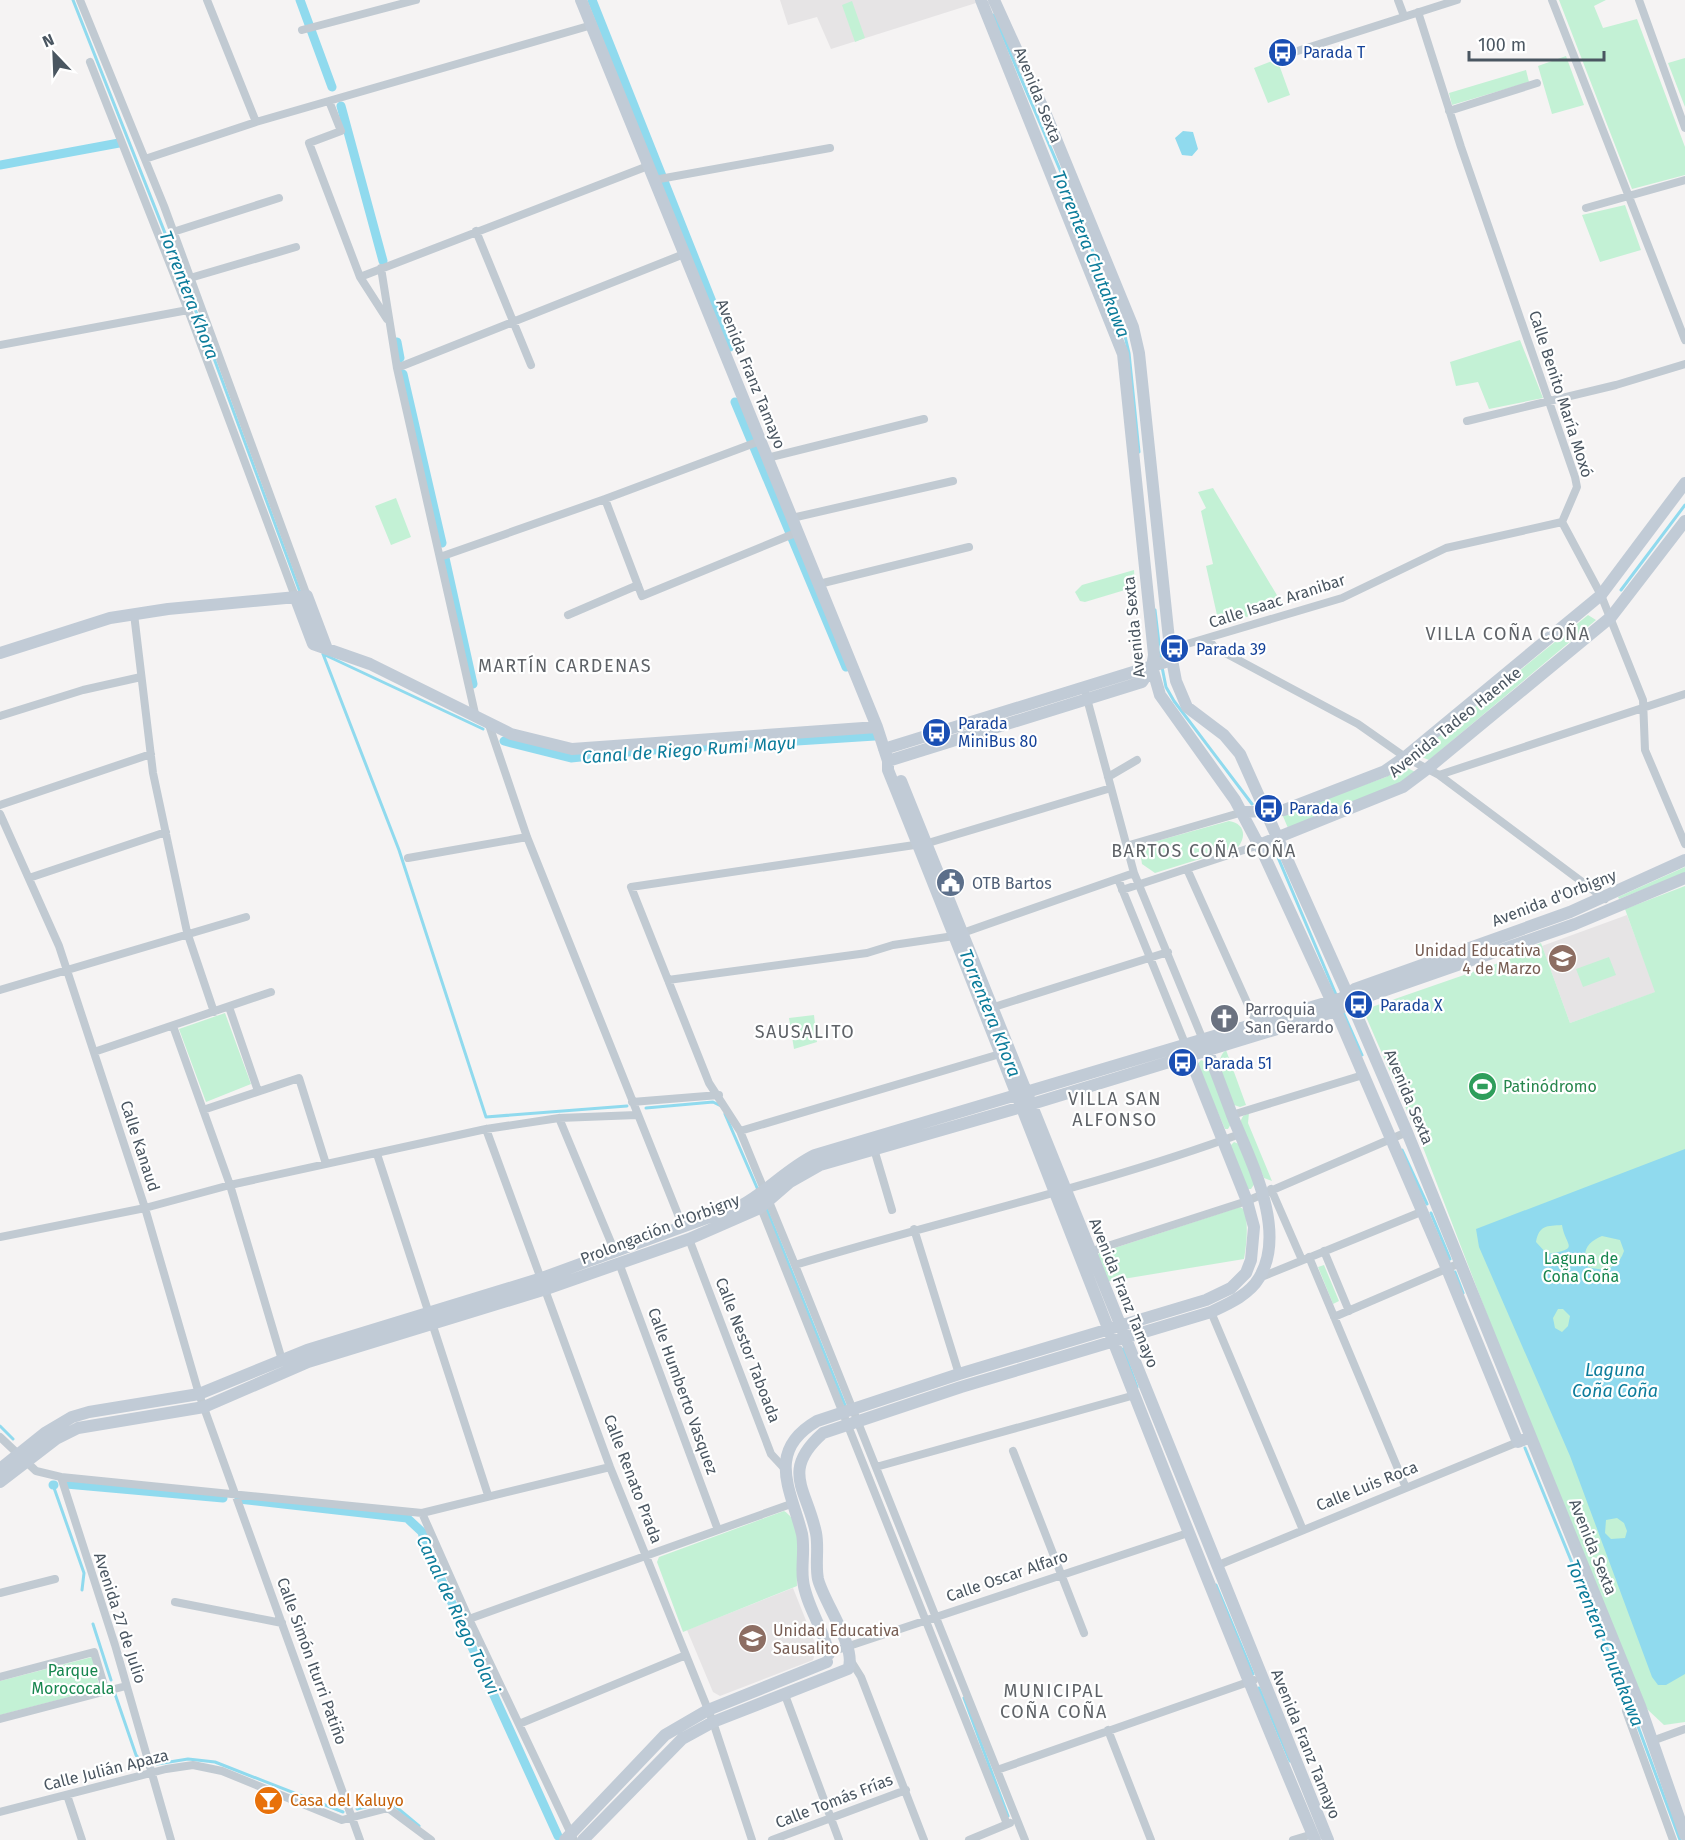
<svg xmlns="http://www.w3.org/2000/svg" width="1685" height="1840" font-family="'Fira Sans',sans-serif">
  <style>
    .education { fill: #e6e4e5 }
    .green { fill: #c3f1d5 }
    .water { fill: #90daee; fill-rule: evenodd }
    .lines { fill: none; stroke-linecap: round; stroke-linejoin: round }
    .stream { stroke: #90daee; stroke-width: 3 }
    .canal { stroke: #90daee; stroke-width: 9 }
    .street { stroke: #c1cad2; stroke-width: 8 }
    .secondary { stroke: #c1cbd6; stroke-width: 12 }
    .labels { text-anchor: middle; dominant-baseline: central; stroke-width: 4.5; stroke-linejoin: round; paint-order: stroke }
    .transit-label { font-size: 16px; fill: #164399; stroke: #fff; text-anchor: start }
    .street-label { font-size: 16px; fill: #4a5661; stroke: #fff }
    .service-label { font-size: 16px; fill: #4e5e75; stroke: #fff; text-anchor: start }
    .education-label { font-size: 16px; fill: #785e54; stroke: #fff; text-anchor: end }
    .worship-label { font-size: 16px; fill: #5b616d; stroke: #fff; text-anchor: start }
    .leisure-label { font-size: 16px; fill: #27864d; stroke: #fff; text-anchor: start }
    .park-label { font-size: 16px; fill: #17864f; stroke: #fff }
    .food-label { font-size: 16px; fill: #c56008; stroke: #fff; text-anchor: start }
    .water-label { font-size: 18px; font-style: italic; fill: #0c7c9b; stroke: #fff }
    .neighbourhood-label { font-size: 18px; letter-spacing: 1.5px; fill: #5f6368; stroke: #fff }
  </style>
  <rect width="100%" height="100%" fill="#f5f3f3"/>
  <path class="education" d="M780,0H975L976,3L831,49L817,17L788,25Z
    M1627,915L1656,992L1570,1023L1542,946Z
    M793,1588L817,1648L813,1660L720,1696L713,1692L687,1630Z"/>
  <path class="green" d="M1559,0H1606L1594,6L1603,28L1637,19L1685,147V175L1632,189Z
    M852,1L865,38L855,42L842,5Z
    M1566,56L1584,105L1552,114L1538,66Z
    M1685,58V107L1668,63Z
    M1277,59L1290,95L1268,103L1254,68Z
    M1526,70L1529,82L1452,105L1449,93Z
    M1625,205L1641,250L1600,262L1582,215Z
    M1520,340L1543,398L1489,409L1478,382L1456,386L1450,362Z
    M1213,488L1284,607L1219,624L1206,566L1213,564L1201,511L1206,508L1198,492Z
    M396,498L411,537L391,545L375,506Z
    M1134,570L1135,587L1085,602L1080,601L1075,592L1082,585Z
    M1588,615L1596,620L1429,760L1419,756L1422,750Z
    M1404,766L1415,772L1392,789L1288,828L1282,814L1386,777Z
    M1229,821C1244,823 1247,836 1238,847L1155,873L1142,864L1140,851L1146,844Z
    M1685,867V873L1619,899L1618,897Z
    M1685,886V1722L1664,1725L1647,1709L1514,1385L1424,1150L1364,1012L1366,1009L1513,958L1512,954L1541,943L1570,1023L1655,992L1625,909Z
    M1609,957L1616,975L1583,987L1576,969Z
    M225,1013L251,1084L206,1102L179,1029Z
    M814,1015L817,1042L794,1049L789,1018Z
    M1226,1050L1246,1105L1240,1107L1234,1105C1228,1090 1210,1063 1226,1050Z
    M1201,1060L1206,1062L1231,1124L1228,1129H1225L1197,1065Z
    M1249,1113L1248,1123L1272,1181L1264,1178L1240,1122L1243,1116Z
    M1234,1142L1239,1144L1255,1183L1251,1189H1248L1230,1146Z
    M1240,1207L1245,1210C1248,1227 1247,1242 1244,1259L1105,1282L1097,1257L1099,1253Z
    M1324,1265L1339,1301L1333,1304L1318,1267Z
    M784,1511C806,1524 796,1565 797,1586L683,1632L657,1562L659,1557Z
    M92,1657L100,1689L0,1715V1681Z"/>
  <path class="water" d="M1183,131L1193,132L1198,149L1192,156L1182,155L1175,138Z
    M1685,1149V1674L1666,1685H1658L1652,1677L1570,1456L1479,1247L1476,1229ZM1562,1225C1565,1246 1582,1249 1547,1254L1536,1242C1539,1225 1547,1226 1562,1225ZM1602,1236L1620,1240L1624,1251C1618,1269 1605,1272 1588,1267C1581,1252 1587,1242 1602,1236ZM1558,1309H1563L1570,1316L1568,1326L1562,1332L1555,1328L1553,1318ZM1617,1518L1624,1523L1627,1531L1625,1538L1611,1539L1605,1533L1606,1520Z"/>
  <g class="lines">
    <path class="stream" d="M73,0L208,342L300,592
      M994,15L1075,205L1124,332L1129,353L1139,452
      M1621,590L1685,505
      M1155,610L1161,660
      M323,654L399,850L486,1117L627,1106
      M323,654L483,729
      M1162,667L1166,687L1174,701L1252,804
      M1277,855L1337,997
      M1343,1012L1362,1055
      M646,1108L713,1102L721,1106
      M725,1114L758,1190
      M1402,1150L1427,1204
      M767,1210L845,1405
      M1431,1213L1450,1259
      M1455,1272L1463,1293
      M1123,1349L1137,1387
      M0,1426L13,1439
      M1525,1448L1629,1702L1680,1840
      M53,1485L84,1573L82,1590
      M1216,1585L1253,1674
      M93,1624L111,1680
      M1259,1688L1290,1761
      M115,1694L136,1755L142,1763
      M964,1698L1008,1816
      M157,1764L188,1759L215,1762L343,1812
      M395,1806L419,1826
      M357,1809L381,1803"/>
    <path class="canal" d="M300,0L332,87
      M592,0L730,347
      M341,106L383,261
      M0,165L119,143
      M397,342L400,358
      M403,374L442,543
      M735,402L846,667
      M445,558L473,684
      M504,741L571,758L638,751L875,736L871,727
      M66,1484L223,1498
      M53,1485H54
      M239,1499L407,1518L422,1532L426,1546L558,1836"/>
    <path class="street" d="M80,0L164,206L307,596
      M207,0L256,122
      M1398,0L1404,16
      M1552,0L1685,340
      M1639,0L1685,128
      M1418,12L1461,147L1575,477L1577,487L1562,522
      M302,30L416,0
      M1288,54L1457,0
      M90,62L188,310L296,599
      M329,101L341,131L309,143L360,277L387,319
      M1449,111L1537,83
      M145,159L256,122L592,25
      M654,180L830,148
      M1586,208L1685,180
      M476,231L531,365
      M173,232L279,198
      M381,268L397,368L476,718
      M360,277L648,166
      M190,278L296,247
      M0,345L188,310
      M397,368L684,254
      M1467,421L1616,385L1685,364
      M767,458L924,419
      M605,499L642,596L798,532
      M792,518L953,481
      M1562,522L1601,595L1643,700L1645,750L1685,844
      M440,557L605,499L760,441
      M819,584L969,547
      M134,614L153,773L187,932L214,1012
      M568,615L638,585
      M1209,639L1214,647L1358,724L1405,757L1439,775L1605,899
      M1170,649L1342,598L1446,548L1562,522
      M1086,695L1134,873L1203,1040
      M0,716L83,690L141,677
      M488,722L527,837L683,1227
      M1439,775L1685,694
      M1108,777L1137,760
      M0,805L151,754
      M0,814L59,946L145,1208L199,1394L360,1840
      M1126,846L1243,812
      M408,858L527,837
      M1187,869L1258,1027
      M29,878L166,832
      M1118,879L1186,1046
      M1122,890L1259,845
      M668,980L867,953L893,945L954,936L1134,873
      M0,990L246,917
      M229,1007L258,1091
      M994,1007L1168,952
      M173,1026L230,1185L282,1360
      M94,1052L271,992
      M632,1102L719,1095
      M203,1110L299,1078L326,1164
      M1232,1115L1363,1075
      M559,1118L615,1252
      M486,1129L610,1467L713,1722L752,1840
      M740,1131L1000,1054
      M874,1149L892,1210
      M377,1154L488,1495
      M1271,1189L1302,1260
      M759,1203L1007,1824
      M914,1229L959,1374
      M0,1237L145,1208L230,1185L486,1129L559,1118L637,1115
      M689,1239L771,1454L784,1468
      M1324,1251L1349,1311
      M1086,1253L1247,1201L1407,1132
      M1309,1257L1406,1488
      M619,1263L718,1530
      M795,1265C943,1220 1095,1187 1240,1134
      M1259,1278L1421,1212
      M1211,1312L1303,1530
      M1334,1317L1460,1263
      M0,1437L36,1471L61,1477L115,1645L171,1840
      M1013,1451L1084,1633
      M876,1467L1135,1395
      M61,1477L422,1513L610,1467
      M422,1513L469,1619L574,1840
      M1216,1566L1518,1442
      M0,1593L55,1579
      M175,1602L282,1623
      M469,1619L791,1504
      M837,1650L1188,1533
      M851,1661L861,1677L924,1840
      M0,1677L94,1652L106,1692
      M785,1695L839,1840
      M1640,1706L1626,1711L1673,1840
      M0,1719L126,1686
      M519,1724L686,1655
      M1108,1730L1151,1840
      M1652,1741L1685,1729
      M997,1770L1254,1680
      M67,1795L82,1840
      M0,1812L166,1769L193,1765L222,1771L342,1820L388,1808L431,1840
      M772,1840L906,1790
      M969,1840L1010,1823
      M1025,1840L795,1265L740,1131L709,1083L631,887L928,843L1111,788
      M1293,1840L1313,1834"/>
    <path class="secondary" d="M581,0L877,727L888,761V770C1032,1126 1165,1486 1315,1840
      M981,0L1123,354L1154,655L1152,667L1160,695L1235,800L1264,855L1336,1011L1447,1269L1518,1442L1530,1437
      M994,0L1047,117L1133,327L1139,353L1170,649L1176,681L1187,707L1224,735L1240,754L1351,1002L1407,1132L1640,1706L1685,1835
      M296,599L313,644L370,664L511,734L572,749L877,727
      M0,653L110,618L168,609L307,596L327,649
      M884,749L1172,660
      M888,761L1142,682L1152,667
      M901,781L1328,1840
      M1243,812L1284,810L1385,771L1405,757L1601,595L1685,483
      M1259,845L1403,787L1427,769L1611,617L1685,521
      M0,1469L45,1433L72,1417L89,1412L199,1394L307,1350L542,1278L742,1205C768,1191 788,1168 815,1155L1342,998L1355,989L1570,912L1685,860
      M0,1482L56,1439L78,1428L204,1407L308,1362L546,1289L689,1239L760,1208L790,1182L820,1165L1032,1104L1336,1011L1351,1002L1575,924L1685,878
      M829,1654C824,1630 805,1603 803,1580C801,1565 805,1550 802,1534C791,1490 765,1451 817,1421L959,1374L1206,1300L1231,1288L1246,1273L1251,1260L1254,1227L1247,1201L1186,1048
      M565,1840L665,1735L708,1710L827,1662
      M583,1840L682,1739L713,1722L848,1669C858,1649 823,1601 818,1579C815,1564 819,1548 816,1533C807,1489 780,1471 823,1433L961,1387L1211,1312C1228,1304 1249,1295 1259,1278C1288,1231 1250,1160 1232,1115C1223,1091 1214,1066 1204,1042"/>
  </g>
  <defs>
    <symbol id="bus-disc" viewBox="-11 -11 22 22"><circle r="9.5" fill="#1a4fb4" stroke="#fff"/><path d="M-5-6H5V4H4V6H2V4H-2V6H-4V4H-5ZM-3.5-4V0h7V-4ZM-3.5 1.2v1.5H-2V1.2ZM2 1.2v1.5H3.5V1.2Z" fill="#fff"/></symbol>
    <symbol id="civic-disc" viewBox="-11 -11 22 22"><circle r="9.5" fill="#5c6f8a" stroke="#fff"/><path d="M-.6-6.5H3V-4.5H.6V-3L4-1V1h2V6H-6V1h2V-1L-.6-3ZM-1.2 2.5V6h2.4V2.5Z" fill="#fff"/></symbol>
    <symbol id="school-disc" viewBox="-11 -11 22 22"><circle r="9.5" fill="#8d6e63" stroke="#fff"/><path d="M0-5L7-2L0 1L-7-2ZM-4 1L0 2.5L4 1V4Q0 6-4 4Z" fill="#fff"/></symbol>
    <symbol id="church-disc" viewBox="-11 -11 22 22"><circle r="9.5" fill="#6b7280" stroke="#fff"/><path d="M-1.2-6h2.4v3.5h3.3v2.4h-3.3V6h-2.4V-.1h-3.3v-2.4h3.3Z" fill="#fff"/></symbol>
    <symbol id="stadium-disc" viewBox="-11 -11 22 22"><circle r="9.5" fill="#2e9e5b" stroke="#fff"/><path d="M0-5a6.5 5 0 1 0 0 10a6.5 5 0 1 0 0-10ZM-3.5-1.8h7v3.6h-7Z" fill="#fff"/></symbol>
    <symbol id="bar-disc" viewBox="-11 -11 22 22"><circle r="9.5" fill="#e8710a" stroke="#fff"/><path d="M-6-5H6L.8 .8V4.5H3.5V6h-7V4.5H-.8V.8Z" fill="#fff"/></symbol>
  </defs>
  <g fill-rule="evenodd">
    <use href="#bus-disc" x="1266" y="36" width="33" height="33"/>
    <use href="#bus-disc" x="1158" y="632" width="33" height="33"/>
    <use href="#bus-disc" x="920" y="716" width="33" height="33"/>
    <use href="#bus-disc" x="1252" y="792" width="33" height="33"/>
    <use href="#civic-disc" x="934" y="866" width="33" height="33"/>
    <use href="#school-disc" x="1546" y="942" width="33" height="33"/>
    <use href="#bus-disc" x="1342" y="988" width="33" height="33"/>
    <use href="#church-disc" x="1208" y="1002" width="33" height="33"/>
    <use href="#bus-disc" x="1166" y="1046" width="33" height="33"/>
    <use href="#stadium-disc" x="1466" y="1070" width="33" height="33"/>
    <use href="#school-disc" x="736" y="1622" width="33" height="33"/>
    <use href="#bar-disc" x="252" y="1784" width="33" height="33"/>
  </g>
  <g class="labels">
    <g class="transit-label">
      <text x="1303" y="52">Parada T</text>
      <text x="1196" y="649">Parada 39</text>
      <text x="958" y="723">Parada<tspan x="958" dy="18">MiniBus 80</tspan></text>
      <text x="1289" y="808">Parada 6</text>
      <text x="1380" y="1005">Parada X</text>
      <text x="1204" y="1063">Parada 51</text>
    </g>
    <g class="street-label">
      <text transform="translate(1038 95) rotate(68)">Avenida Sexta</text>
      <text transform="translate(751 374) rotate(68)">Avenida Franz Tamayo</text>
      <text transform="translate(1561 394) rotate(72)">Calle Benito María Moxó</text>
      <text transform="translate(1277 601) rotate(-18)">Calle Isaac Aranibar</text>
      <text transform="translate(1134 627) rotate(-96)">Avenida Sexta</text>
      <text transform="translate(1455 722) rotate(-39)">Avenida Tadeo Haenke</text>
      <text transform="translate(1554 898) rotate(-21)">Avenida d'Orbigny</text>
      <text transform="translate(1409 1097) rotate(67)">Avenida Sexta</text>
      <text transform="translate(140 1146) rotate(72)">Calle Kanaud</text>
      <text transform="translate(660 1229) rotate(-21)">Prolongación d'Orbigny</text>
      <text transform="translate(1124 1293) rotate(68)">Avenida Franz Tamayo</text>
      <text transform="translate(748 1350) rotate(69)">Calle Nestor Taboada</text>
      <text transform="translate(683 1391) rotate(70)">Calle Humberto Vasquez</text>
      <text transform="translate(633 1479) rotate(69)">Calle Renato Prada</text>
      <text transform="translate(1367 1486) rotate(-22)">Calle Luis Roca</text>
      <text transform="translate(1593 1547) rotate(68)">Avenida Sexta</text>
      <text transform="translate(1007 1576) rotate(-19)">Calle Oscar Alfaro</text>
      <text transform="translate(120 1618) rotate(72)">Avenida 27 de Julio</text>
      <text transform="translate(312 1661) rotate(70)">Calle Simón Iturri Patiño</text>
      <text transform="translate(1306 1744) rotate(68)">Avenida Franz Tamayo</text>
      <text transform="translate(106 1770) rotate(-14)">Calle Julián Apaza</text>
      <text transform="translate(834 1801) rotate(-21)">Calle Tomás Frías</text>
    </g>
    <g class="service-label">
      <text x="972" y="883">OTB Bartos</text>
    </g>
    <g class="education-label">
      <text x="1541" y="950">Unidad Educativa<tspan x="1541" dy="18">4 de Marzo</tspan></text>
      <text x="773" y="1630" text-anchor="start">Unidad Educativa<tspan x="773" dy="18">Sausalito</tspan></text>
    </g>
    <g class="worship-label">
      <text x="1245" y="1009">Parroquia<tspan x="1245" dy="18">San Gerardo</tspan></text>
    </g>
    <g class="leisure-label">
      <text x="1503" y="1086">Patinódromo</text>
    </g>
    <g class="park-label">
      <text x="1581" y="1258">Laguna de<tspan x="1581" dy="18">Coña Coña</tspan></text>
      <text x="73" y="1670">Parque<tspan x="73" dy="18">Morococala</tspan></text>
    </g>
    <g class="food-label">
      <text x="290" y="1800">Casa del Kaluyo</text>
    </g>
    <g class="water-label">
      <text transform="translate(1091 254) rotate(68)">Torrentera Chutakawa</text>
      <text transform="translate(189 295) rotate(69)">Torrentera Khora</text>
      <text transform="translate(689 750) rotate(-4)">Canal de Riego Rumi Mayu</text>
      <text transform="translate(990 1013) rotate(68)">Torrentera Khora</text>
      <text x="1615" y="1370">Laguna<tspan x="1615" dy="21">Coña Coña</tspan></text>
      <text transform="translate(458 1615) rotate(65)">Canal de Riego Tolavi</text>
      <text transform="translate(1605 1643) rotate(68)">Torrentera Chutakawa</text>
    </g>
    <g class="neighbourhood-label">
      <text x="1508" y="634">VILLA COÑA COÑA</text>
      <text x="565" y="666">MARTÍN CARDENAS</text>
      <text x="1204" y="851">BARTOS COÑA COÑA</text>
      <text x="805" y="1032">SAUSALITO</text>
      <text x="1115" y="1099">VILLA SAN<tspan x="1115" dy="21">ALFONSO</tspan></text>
      <text x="1054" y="1691">MUNICIPAL<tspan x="1054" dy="21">COÑA COÑA</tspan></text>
    </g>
  </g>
  <g transform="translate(54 54) rotate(337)" stroke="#ffffff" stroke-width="4.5" paint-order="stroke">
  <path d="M0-4.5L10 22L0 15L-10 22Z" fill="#4a5661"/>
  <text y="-9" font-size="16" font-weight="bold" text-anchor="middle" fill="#4a5661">N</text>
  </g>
  <path d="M1469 51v9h135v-9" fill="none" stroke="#4a5661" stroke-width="3"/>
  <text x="1478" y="51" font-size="18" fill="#4a5661" stroke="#ffffff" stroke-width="4.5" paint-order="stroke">100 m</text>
</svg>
